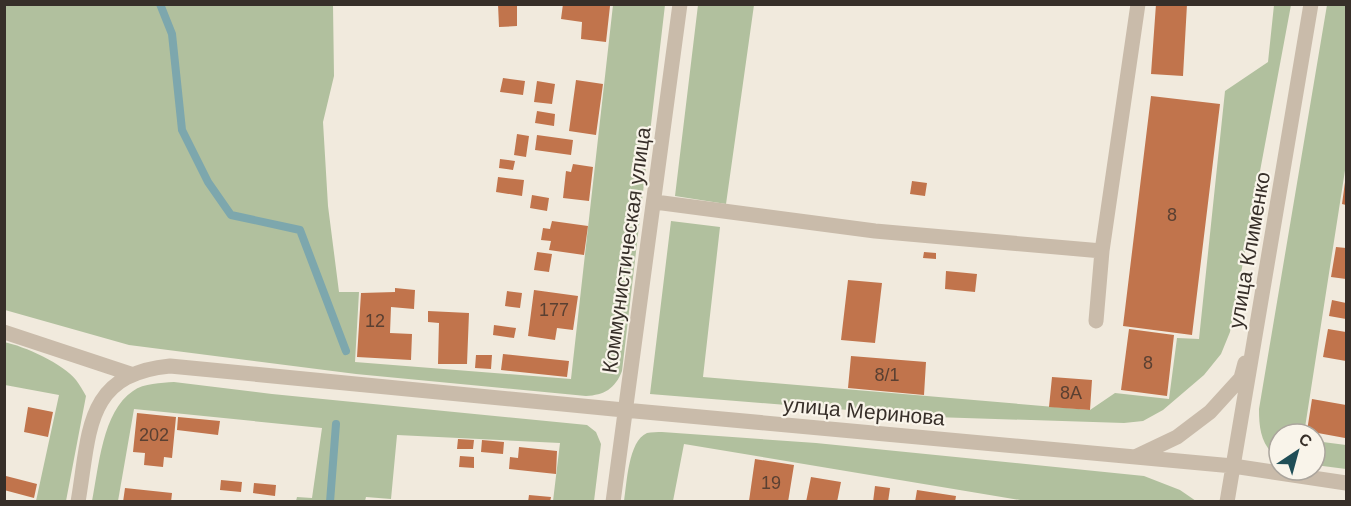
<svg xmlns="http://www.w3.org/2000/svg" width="1351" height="506" font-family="Helvetica,sans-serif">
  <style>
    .green { fill: #b1c09e }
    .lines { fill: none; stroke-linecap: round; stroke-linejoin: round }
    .stream { stroke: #7da7ad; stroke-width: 8 }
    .building { fill: #c1744c }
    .minor { stroke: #c9bbaa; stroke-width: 15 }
    .labels { text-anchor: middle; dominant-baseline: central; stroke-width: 4.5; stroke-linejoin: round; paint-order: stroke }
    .number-label { font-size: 18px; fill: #5a4032 }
    .street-label { font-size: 21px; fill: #372f29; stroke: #f9f4ea }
  </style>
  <rect width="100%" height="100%" fill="#f1eadd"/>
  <path class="green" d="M4,5H333L334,76L323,122L328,206L339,292H359L355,362L571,379L613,5H665L622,371C615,389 604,395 586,396L356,374L129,345L5,310Z
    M698,5H754L726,204L675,196Z
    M1274,5H1291L1230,332L1221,354L1204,375L1163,410L1143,421L1124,423L934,417L650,394L671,221L720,227L703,377L1090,410L1115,393L1169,399L1177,338L1199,339L1225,91L1268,62Z
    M1327,5H1346V164L1304,434H1279V459C1261,446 1259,429 1259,409Z
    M4,342C24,346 64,364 76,380C80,385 83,391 86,396L66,501H36L59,395L5,385Z
    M174,382L272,394L587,425L596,432L601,444L594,501H553L560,443L397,435L391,499L366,497L365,501H296L297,497L312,498L322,428L134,409L118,501H92C99,467 102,412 133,391C144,383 161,383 174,382Z
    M662,432L816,443L1144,476L1180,490L1196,501H1026L684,444L673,501H624C627,484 628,441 647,433C651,432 658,432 662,432Z
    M1315,441L1346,445V469L1315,465Z"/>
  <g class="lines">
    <path class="stream" d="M160,4L172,34L182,130L208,182L231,215L300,230L346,351
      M330,502L336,424"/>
  </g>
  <path class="building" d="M498,4H517V26L499,27Z
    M563,4L610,6L606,42L581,39L582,22L561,19Z
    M1156,4H1187L1183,76L1151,74Z
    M503,78L525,81L523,95L500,92Z
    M576,80L603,84L596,135L569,131Z
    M537,81L555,84L552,104L534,102Z
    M1151,96L1220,104L1192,335L1123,326Z
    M537,111L555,114L554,126L535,123Z
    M517,134L529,136L526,157L514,155Z
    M537,135L573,140L571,155L535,150Z
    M500,159L515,161L513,170L499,168Z
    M573,164L593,167L589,201L563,198L566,171L571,172Z
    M498,177L524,180L522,196L496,192Z
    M912,181L927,183L925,196L910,194Z
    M1345,182H1346V205L1342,204Z
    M532,195L549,198L547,211L530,208Z
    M552,221L588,226L584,255L549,250L551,241L541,240L543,228L550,229Z
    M1336,247L1346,248V279L1331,277Z
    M537,252L552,254L549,272L534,270Z
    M924,252L936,253V259L923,258Z
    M946,271L977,274L975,292L945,289Z
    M848,280L882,283L875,343L841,340Z
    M395,288L415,290L414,309L391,307L390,333L412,334L411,360L357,357L361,293L395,292Z
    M534,290L578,296L573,330L557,328L555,340L528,336Z
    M507,291L522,293L520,308L505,306Z
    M1332,300L1346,303V319L1329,316Z
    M428,311L469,313L467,364H438L439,323L428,322Z
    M494,325L516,328L514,338L493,335Z
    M1129,329L1174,335L1167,396L1121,390Z
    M1328,329L1346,332V361L1323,357Z
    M503,354L569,361L567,377L501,370Z
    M476,355H492L491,369L475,368Z
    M851,356L926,362L924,395L848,388Z
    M1052,377L1092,380L1090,410L1049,407Z
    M1312,399L1346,405L1345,438L1307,431Z
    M28,407L53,412L48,437L24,432Z
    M137,413L176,417L172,458L164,457L163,467L144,465L145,453L133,452Z
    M178,417L220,421L218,435L177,430Z
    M458,439L474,440L473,449H457Z
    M482,440L504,442L503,454L481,452Z
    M519,447L557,451L556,474L509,469L510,457L518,458Z
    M460,456L474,457V468L459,467Z
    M755,459L794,465L788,502L749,501Z
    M6,476L37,484L34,498L4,490Z
    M811,477L841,482L837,502H806Z
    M221,480L242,482L241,492L220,490Z
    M254,483L276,485L275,496L253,493Z
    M875,486L890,488L888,502H873Z
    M125,488L172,493L171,502H123Z
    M917,490L956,496L955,502H915Z
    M529,495L551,497L550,502H528Z"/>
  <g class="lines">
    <path class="minor" d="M655,202L875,231L1102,251
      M1096,321L1102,251L1138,4
      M4,332L131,374
      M1137,456L1177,437L1210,412L1241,378L1245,363
      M78,502C90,433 84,374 170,366L624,410L1233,466L1346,483
      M613,502L680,4
      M1227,502L1311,4"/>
  </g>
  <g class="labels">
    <g class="number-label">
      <text x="1172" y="215">8</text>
      <text x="554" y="310">177</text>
      <text x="375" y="321">12</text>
      <text x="1148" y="363">8</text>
      <text x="887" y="375">8/1</text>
      <text x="1071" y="393">8А</text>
      <text x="154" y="435">202</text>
      <text x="771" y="483">19</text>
    </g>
    <g class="street-label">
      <text transform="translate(626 250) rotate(-82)">Коммунистическая улица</text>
      <text transform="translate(1249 250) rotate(-80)">улица Клименко</text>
      <text transform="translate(864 411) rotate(5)">улица Меринова</text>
    </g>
  </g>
  <rect width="1351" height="506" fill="none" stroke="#372f29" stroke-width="12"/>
  <g transform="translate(1297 452) rotate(36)"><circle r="28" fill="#f9f4ea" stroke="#aba59d" stroke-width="1.5"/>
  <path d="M0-4.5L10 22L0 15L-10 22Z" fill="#204e57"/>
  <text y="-9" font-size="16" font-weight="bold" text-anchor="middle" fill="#372f29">С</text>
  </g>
</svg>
